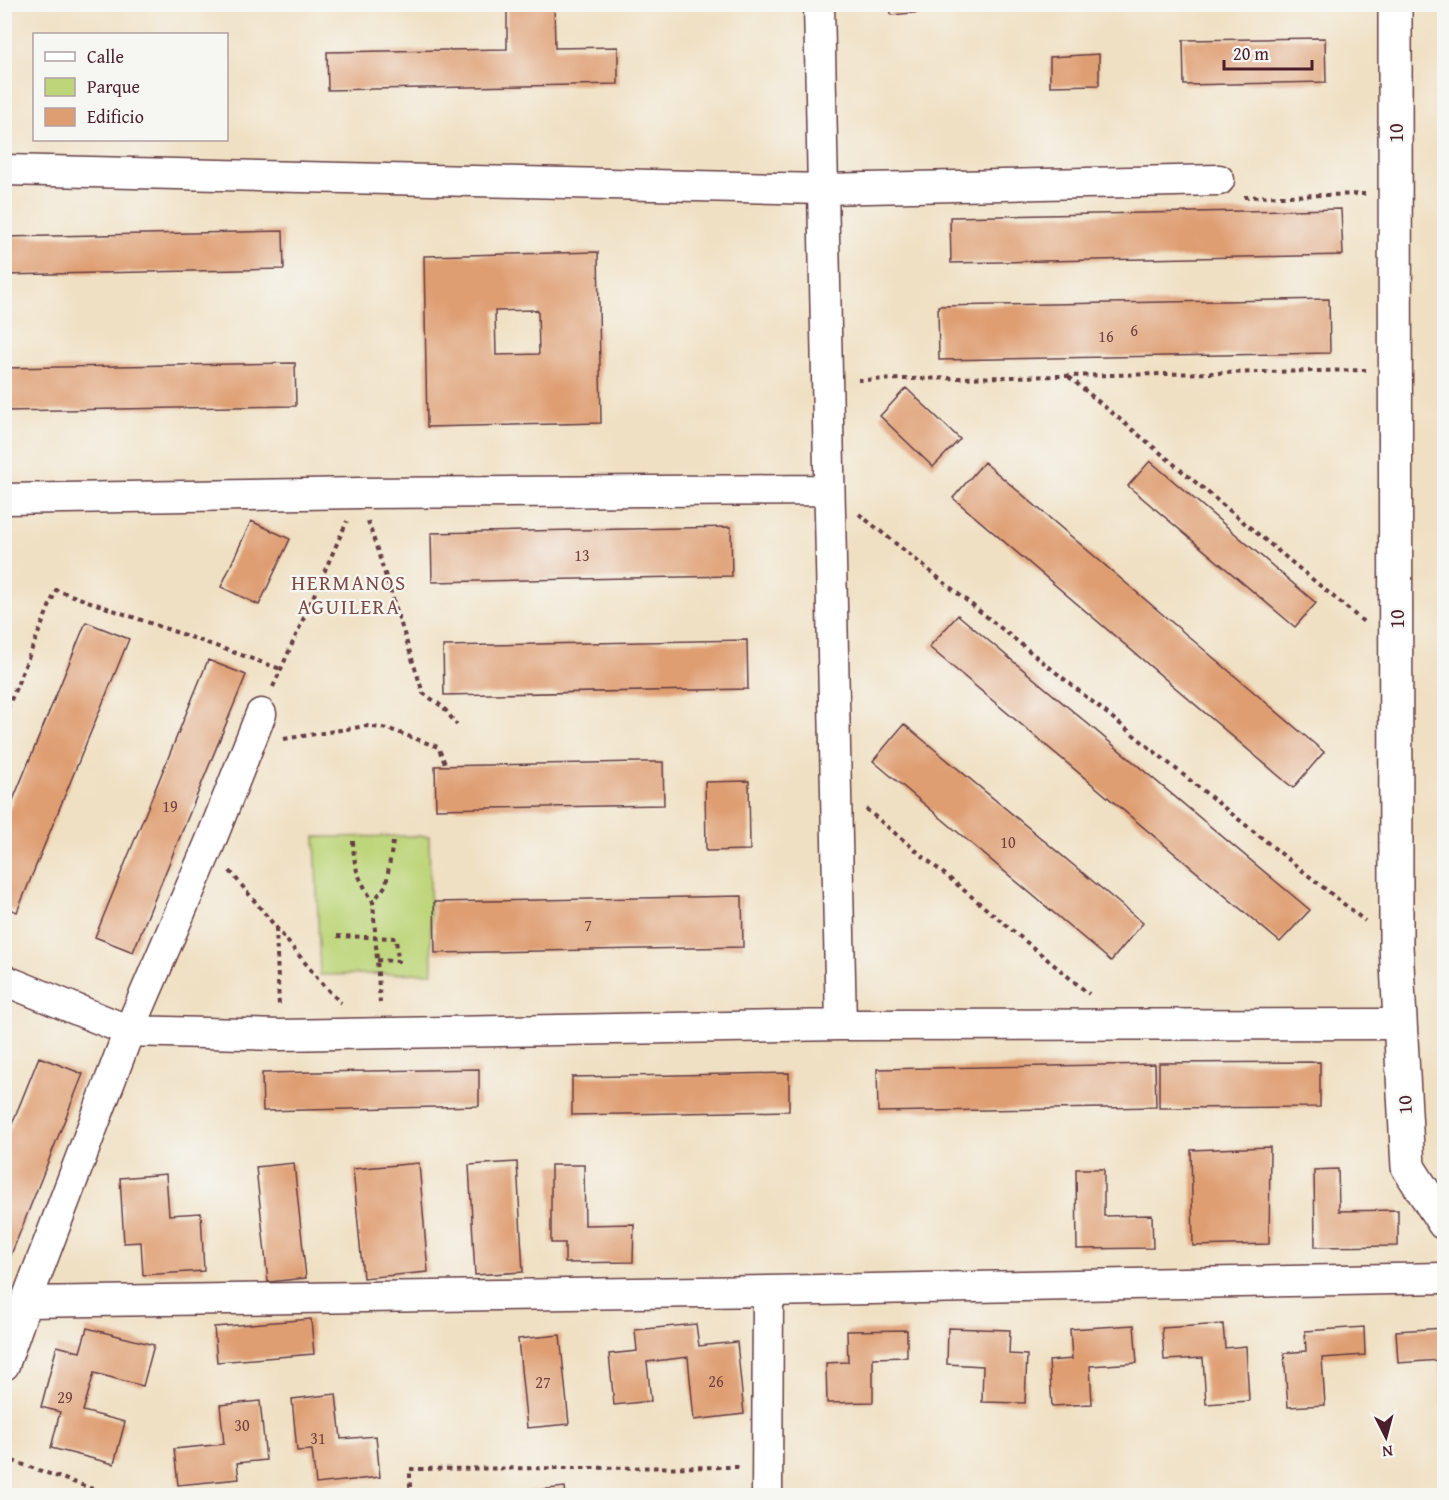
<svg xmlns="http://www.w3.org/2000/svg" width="1449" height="1500" font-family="'Gentium Book Plus',serif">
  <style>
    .green { fill: #bed67a; stroke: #847a52; stroke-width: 1.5 }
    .building { fill: #df9e72; fill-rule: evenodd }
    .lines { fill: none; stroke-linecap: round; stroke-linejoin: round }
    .minor-casing { stroke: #633c42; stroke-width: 33 }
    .tertiary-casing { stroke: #633c42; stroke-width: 36 }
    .path { stroke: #633c42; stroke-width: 4; stroke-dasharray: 4.5 4.5; stroke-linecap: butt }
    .minor { stroke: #fff; stroke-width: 30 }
    .tertiary { stroke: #fff; stroke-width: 33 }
    .labels { text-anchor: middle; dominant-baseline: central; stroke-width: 4.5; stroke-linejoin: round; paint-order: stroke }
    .number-label { font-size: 16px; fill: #6f3f3d }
    .street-label { font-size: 20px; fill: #4a1f2b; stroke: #f6f6f2 }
    .neighbourhood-label { font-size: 21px; letter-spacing: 1.5px; fill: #7e4b44; stroke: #f6f6f2 }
  </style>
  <rect width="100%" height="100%" fill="#f6f6f2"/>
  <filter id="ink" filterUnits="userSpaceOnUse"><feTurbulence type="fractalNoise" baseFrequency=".0167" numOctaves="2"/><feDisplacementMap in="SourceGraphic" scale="12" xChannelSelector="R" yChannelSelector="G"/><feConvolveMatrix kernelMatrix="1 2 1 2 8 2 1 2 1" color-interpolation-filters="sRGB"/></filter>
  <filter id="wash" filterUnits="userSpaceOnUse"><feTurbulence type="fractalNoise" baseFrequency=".008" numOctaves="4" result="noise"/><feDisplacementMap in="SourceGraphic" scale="24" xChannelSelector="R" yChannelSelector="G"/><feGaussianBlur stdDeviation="1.35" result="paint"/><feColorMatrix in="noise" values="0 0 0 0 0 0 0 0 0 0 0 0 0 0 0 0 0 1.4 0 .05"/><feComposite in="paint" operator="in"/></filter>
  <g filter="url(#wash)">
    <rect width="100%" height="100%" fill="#f0e0c3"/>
    <path class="green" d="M429,836L432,973L320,975L315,837Z"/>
    <g id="blocks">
      <path class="building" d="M507,4H554L555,48L618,47V84L328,90L327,52L507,49Z
        M890,4H988V6L891,15Z
        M1325,38L1326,82L1184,85L1183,40Z
        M1099,54V85L1050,86V57Z
        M1341,209L1343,255L951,263L950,217Z
        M283,231L284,269L4,275V237Z
        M598,252L601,423L427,427L424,256ZM538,310L539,354L496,355L495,311Z
        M1329,299L1330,353L939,360L938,306Z
        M295,363L296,406L4,411V368Z
        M906,388L960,439L933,467L880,416Z
        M1150,461L1316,603L1295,627L1128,486Z
        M984,462L1324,752L1293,788L953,498Z
        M251,521L290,539L259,605L221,587Z
        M731,527L732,576L432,582L431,533Z
        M958,615L1310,910L1280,942L929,647Z
        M86,622L129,639L17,912L4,907V822Z
        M747,640L748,689L444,695L443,646Z
        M208,660L246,675L133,952L95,937Z
        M904,724L1143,923L1111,961L873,761Z
        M639,762H663L664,805L436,809L435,766Z
        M749,781L750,850L706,851L705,782Z
        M742,896L743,947L435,953L434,902Z
        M39,1057L83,1074L5,1270L4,1144Z
        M1320,1062V1107L1159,1108V1063Z
        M1155,1064L1156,1107L878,1112L877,1069Z
        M479,1069V1106L263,1111L262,1073Z
        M789,1073V1111L572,1115V1077Z
        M1270,1147L1269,1244L1193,1246L1191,1150Z
        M517,1162L523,1272L475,1275L469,1165Z
        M294,1163L306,1278L268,1282L256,1167Z
        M419,1163L428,1272L363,1278L353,1169Z
        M551,1165H584L585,1225L634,1224L633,1262L565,1263V1243H551Z
        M1076,1169H1104V1216L1152,1215L1153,1248L1077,1249Z
        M1338,1169L1339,1211L1398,1210V1246L1315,1247L1314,1170Z
        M166,1174L169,1215L201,1213L204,1271L143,1275L141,1242L124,1243L120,1178Z
        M311,1319L314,1354L217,1362L214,1327Z
        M696,1324L699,1346L737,1342L744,1414L694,1420L688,1357L647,1362L651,1401L614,1405L609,1354L637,1351L635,1330Z
        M1223,1324L1225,1348L1246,1346L1249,1401L1206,1404L1203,1358L1164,1360L1162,1328Z
        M1134,1325L1137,1363L1090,1366L1092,1404L1052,1406L1049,1361L1072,1359L1070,1329Z
        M1364,1327L1365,1355L1322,1358L1325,1405L1288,1407L1284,1353L1306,1351L1305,1331Z
        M87,1328L154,1345L143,1386L94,1373L83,1411L125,1422L114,1464L51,1448L60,1412L41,1407L57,1346L80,1352Z
        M948,1328L1010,1330L1009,1354L1027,1355L1025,1403L982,1402L983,1366L947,1364Z
        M1444,1328V1409H1443L1440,1360L1398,1363L1396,1331Z
        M907,1330V1357L873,1358V1402L827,1403L826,1363L848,1362L847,1331Z
        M560,1335L569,1424L527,1428L518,1339Z
        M336,1394L341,1439L376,1436L380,1477L316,1484L312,1450L297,1451L292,1399Z
        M260,1401L266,1460L237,1463L239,1479L178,1485L174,1449L224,1444L220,1405Z
        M565,1487L566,1496H512V1493Z"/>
    </g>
  </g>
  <g filter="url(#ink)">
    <use href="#blocks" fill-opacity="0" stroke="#633c42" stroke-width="1.5"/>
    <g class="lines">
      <defs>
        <path id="minor" d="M819,4L841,1025
          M4,170L823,189L1219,180
          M4,499L360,493L829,490
          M4,980L129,1031L280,1035L841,1025L1400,1024
          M26,1302L768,1291L1444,1278
          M4,1365L26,1302L129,1031L209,845L261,714
          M767,1496L768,1291"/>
        <path id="tertiary" d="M1395,4L1396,946L1408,1167L1444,1223"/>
      </defs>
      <use href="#minor" class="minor-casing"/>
      <use href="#tertiary" class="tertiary-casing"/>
      <path class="path" d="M1244,197L1365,194
        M1069,377L1365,623
        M858,380L1366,370
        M859,514L1365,921
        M368,521L423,693L443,707L457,725
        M273,687L347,521
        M4,717L56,590L281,669
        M284,739L366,726L389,729L438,747L446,766
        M866,809L1089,994
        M353,841C354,871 358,876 373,902
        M230,871L324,986L341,1003
        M276,928L279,1007
        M337,936L396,938L398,961L377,960
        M380,1003L373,902L386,885L393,842
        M4,1458L113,1496
        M410,1496V1469L739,1467"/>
      <use href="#minor" class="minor"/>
      <use href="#tertiary" class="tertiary"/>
    </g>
  </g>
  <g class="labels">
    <g class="number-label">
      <text x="1134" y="330">6</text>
      <text x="1106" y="336">16</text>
      <text x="582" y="555">13</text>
      <text x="170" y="806">19</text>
      <text x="1008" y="842">10</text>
      <text x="588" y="925">7</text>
      <text x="716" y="1381">26</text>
      <text x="543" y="1382">27</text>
      <text x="65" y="1397">29</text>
      <text x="242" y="1425">30</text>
      <text x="318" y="1438">31</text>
    </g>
    <g class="street-label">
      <text transform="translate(1395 133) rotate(-90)">10</text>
      <text transform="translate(1396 619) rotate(-90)">10</text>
      <text transform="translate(1404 1105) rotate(-93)">10</text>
    </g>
    <g class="neighbourhood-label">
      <text x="349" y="582">HERMANOS<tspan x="349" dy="24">AGUILERA</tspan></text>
    </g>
  </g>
  <rect width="1449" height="1500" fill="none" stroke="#f6f6f2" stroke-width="24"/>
  <rect x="33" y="33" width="195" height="108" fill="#f6f6f2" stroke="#b1a0a2" stroke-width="1.5"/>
  <rect x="45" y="52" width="30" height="9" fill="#ffffff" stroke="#b1a0a2" stroke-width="1.5"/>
  <text x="87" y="63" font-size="18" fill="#4a1f2b">Calle</text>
  <rect x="45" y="78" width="30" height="18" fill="#bed67a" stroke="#b1a0a2" stroke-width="1.5"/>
  <text x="87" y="93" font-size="18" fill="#4a1f2b">Parque</text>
  <rect x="45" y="108" width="30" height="18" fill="#df9e72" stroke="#b1a0a2" stroke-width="1.5"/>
  <text x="87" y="123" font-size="18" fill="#4a1f2b">Edificio</text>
  <g transform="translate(1386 1437) rotate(174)" stroke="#f6f6f2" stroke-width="4.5" paint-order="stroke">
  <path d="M0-4.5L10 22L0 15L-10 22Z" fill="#4a1f2b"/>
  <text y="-9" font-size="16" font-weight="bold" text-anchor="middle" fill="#4a1f2b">N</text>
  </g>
  <path d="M1224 60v9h88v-9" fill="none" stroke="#4a1f2b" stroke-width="3"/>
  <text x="1233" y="60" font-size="18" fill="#4a1f2b" stroke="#f6f6f2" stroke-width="4.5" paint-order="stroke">20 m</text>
</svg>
